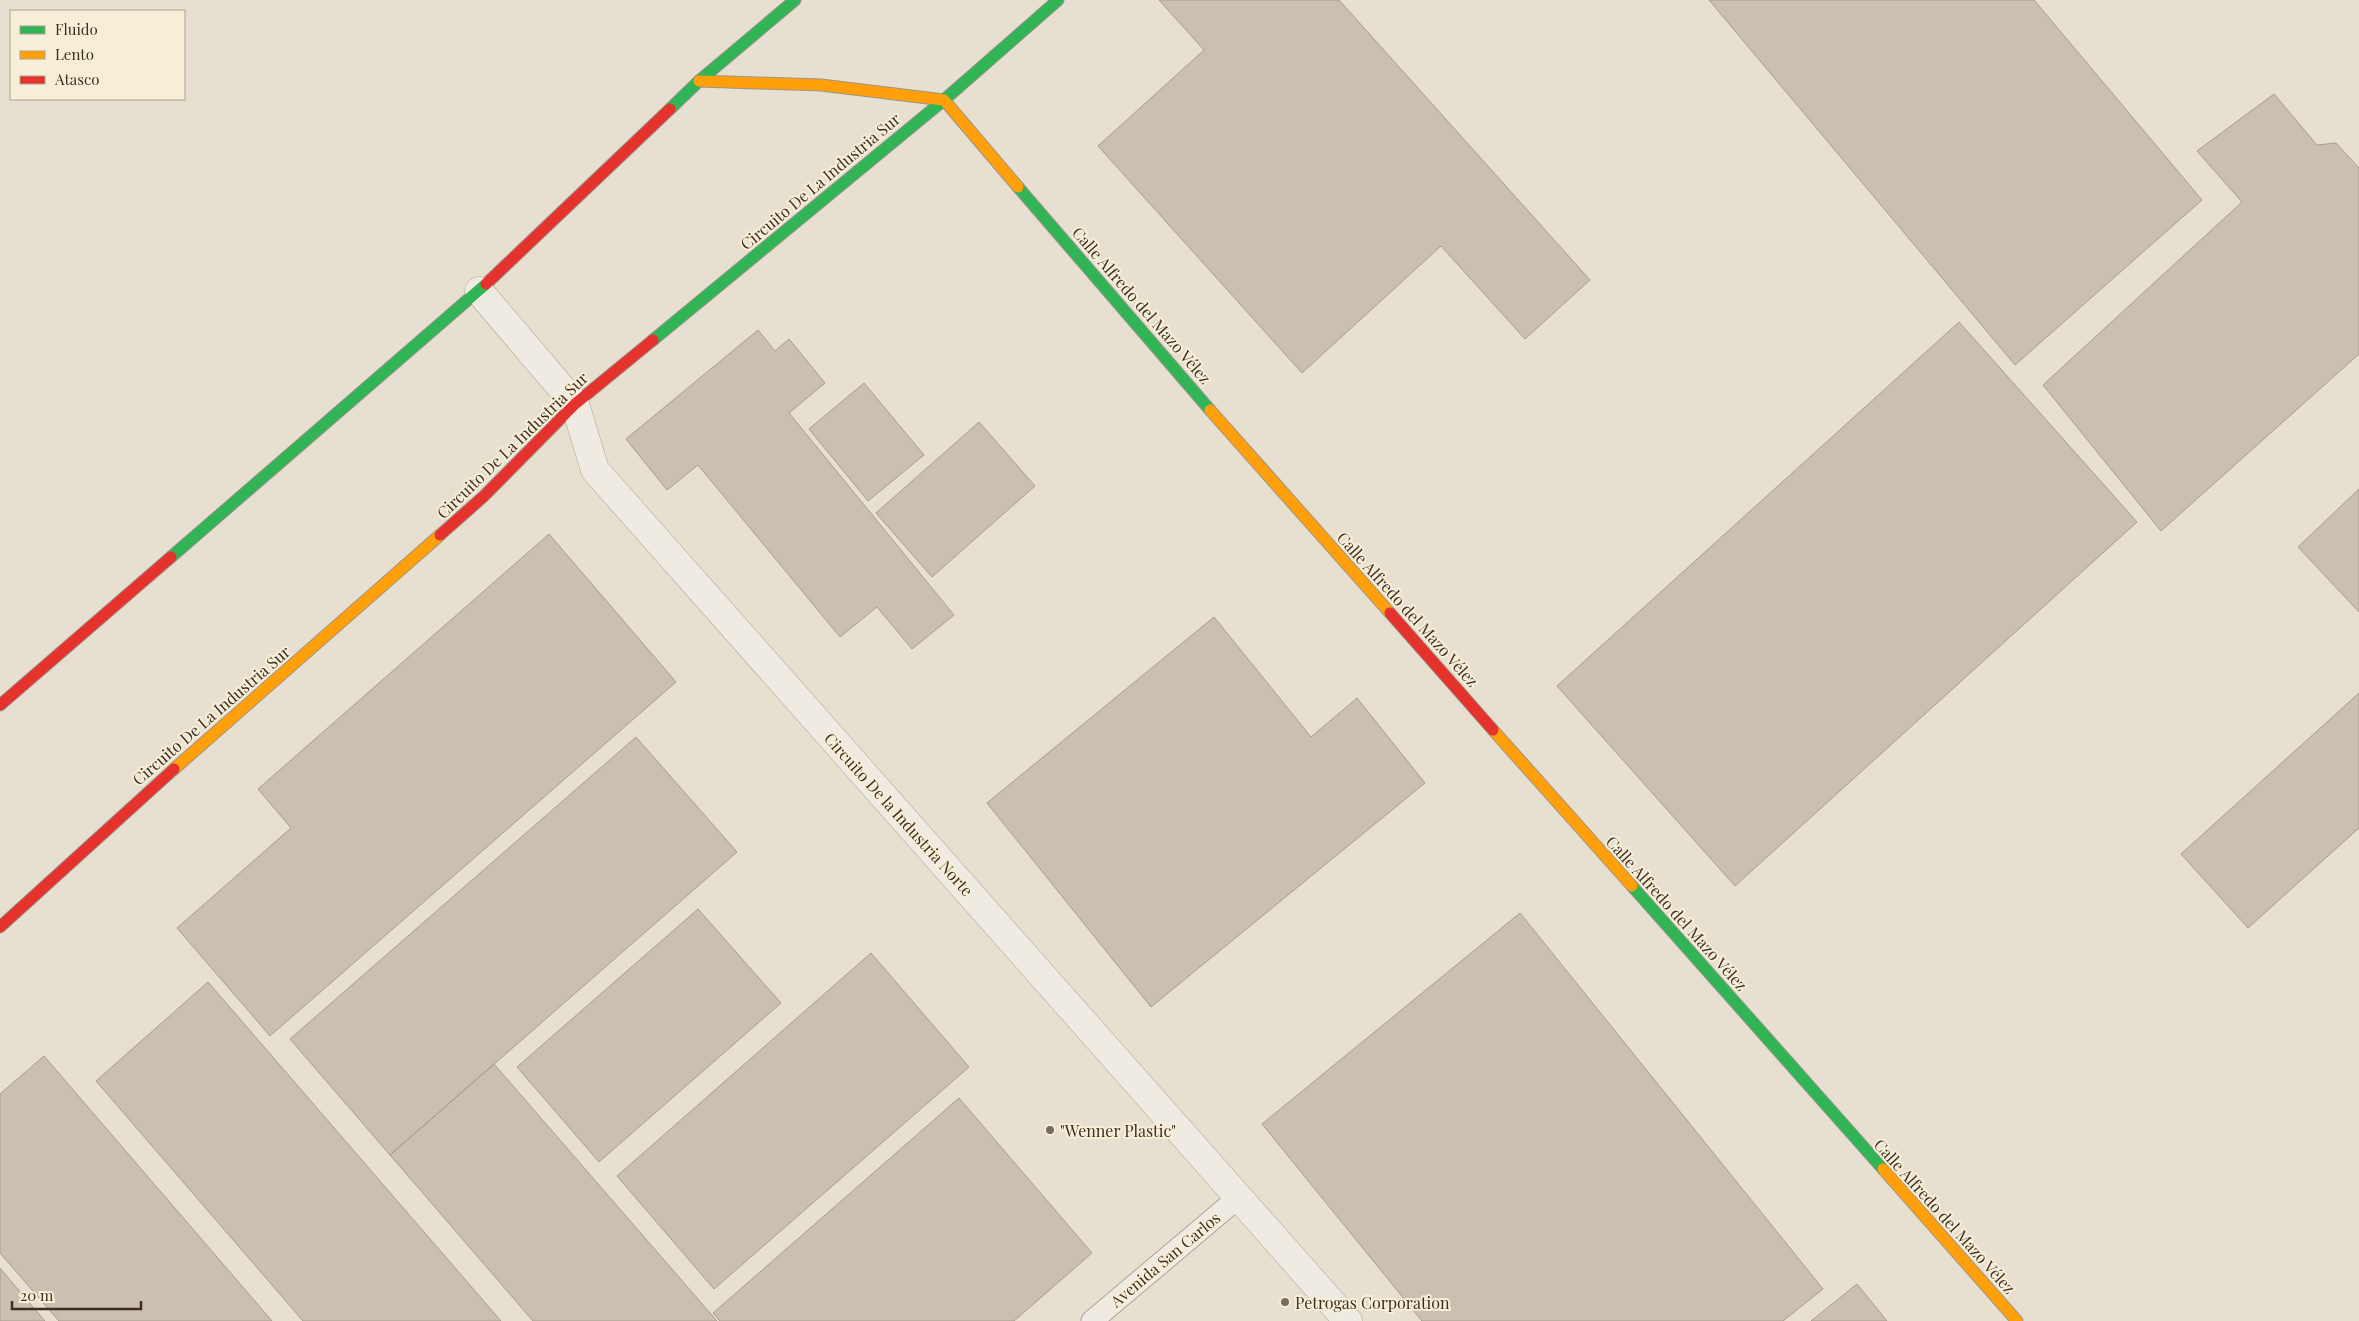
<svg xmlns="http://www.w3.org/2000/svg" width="2359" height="1321" font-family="'Playfair Display',serif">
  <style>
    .building { fill: #cbbfb2; stroke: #a89c90 }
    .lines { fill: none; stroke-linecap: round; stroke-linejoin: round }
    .lane-casing { stroke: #ada599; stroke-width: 23 }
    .street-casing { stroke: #ada599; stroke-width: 29 }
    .fast-casing { stroke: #9c958a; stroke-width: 13 }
    .slow-casing { stroke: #9c958a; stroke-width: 13 }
    .jam-casing { stroke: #9c958a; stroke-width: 13 }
    .lane { stroke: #efebe3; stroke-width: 21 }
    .street { stroke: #efebe3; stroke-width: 28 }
    .fast { stroke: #30b455; stroke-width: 11 }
    .slow { stroke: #ff9f0a; stroke-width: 11 }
    .jam { stroke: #e5322d; stroke-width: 11 }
    .poi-dot { fill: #786c5e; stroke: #f7eed8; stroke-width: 2 }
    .labels { text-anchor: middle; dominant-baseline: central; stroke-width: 4; stroke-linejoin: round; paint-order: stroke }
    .street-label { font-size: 16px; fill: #3d2e20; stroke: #f7eed8 }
    .poi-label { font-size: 16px; fill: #3d2e20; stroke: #f7eed8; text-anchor: start }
  </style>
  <rect width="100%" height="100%" fill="#e7e0d1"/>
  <path class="building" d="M1159,0H1339L1590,280L1525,339L1441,246L1302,373L1098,146L1204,50Z
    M1709,0H2034L2202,200L2015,365Z
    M2274,94L2317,145L2336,143L2359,168V354L2161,531L2043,385L2242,202L2197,151Z
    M1959,322L2137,522L1735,886L1557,686Z
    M758,330L775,351L789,339L825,383L789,413L954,615L912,649L877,607L840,637L698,465L667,490L626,439Z
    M864,383L924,455L868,501L809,429Z
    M979,422L1035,486L932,577L876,513Z
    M2359,489V612L2298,547Z
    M549,534L676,682L270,1036L177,928L291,828L258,789Z
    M1214,617L1311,737L1357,698L1425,783L1151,1007L987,803Z
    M2359,693V828L2248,928L2181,854Z
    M636,737L737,852L390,1155L290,1039Z
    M698,909L781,1003L599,1162L517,1067Z
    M1520,913L1823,1289L1783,1321H1422L1262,1124Z
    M871,953L969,1067L714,1289L617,1176Z
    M208,982L501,1321H303L96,1081Z
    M44,1056L272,1321H59L0,1253V1094Z
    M494,1064L717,1321H533L390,1155Z
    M959,1098L1092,1253L1014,1321H720L713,1313Z
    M0,1268L45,1321H0Z
    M1857,1284L1887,1321H1811Z"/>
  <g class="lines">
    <defs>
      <path id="lane" d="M1092,1321L1239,1197"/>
      <path id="street" d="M479,291L575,404L595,470L1348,1321"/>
      <path id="fast" d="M670,109L699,81L795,0
        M1018,187L1210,410
        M653,340L944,100L1058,0
        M171,557L486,284
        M1632,886L1883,1169"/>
      <path id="slow" d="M699,81L821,85L944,100L1018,187
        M1210,410L1390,613
        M1493,730L1632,886
        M174,769L440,535
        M1883,1169L2017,1321"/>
      <path id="jam" d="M486,284L670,109
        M440,535L484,496L575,404L653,340
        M1390,613L1493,730
        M0,705L171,557
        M0,927L174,769"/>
    </defs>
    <use href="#lane" class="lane-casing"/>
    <use href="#street" class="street-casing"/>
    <use href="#fast" class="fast-casing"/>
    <use href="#slow" class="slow-casing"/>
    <use href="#jam" class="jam-casing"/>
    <use href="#lane" class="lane"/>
    <use href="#street" class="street"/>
    <use href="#fast" class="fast"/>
    <use href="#slow" class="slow"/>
    <use href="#jam" class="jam"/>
  </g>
  <g class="poi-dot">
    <circle cx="1050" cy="1130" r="5"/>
    <circle cx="1285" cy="1302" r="5"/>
  </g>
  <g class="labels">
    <g class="street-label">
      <text transform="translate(820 181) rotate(-40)">Circuito De La Industria Sur</text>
      <text transform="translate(1142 305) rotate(49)">Calle Alfredo del Mazo Vélez</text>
      <text transform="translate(512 445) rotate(-44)">Circuito De La Industria Sur</text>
      <text transform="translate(1408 609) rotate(48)">Calle Alfredo del Mazo Vélez</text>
      <text transform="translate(211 715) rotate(-41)">Circuito De La Industria Sur</text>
      <text transform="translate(899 814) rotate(48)">Circuito De la Industria Norte</text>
      <text transform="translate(1677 913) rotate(48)">Calle Alfredo del Mazo Vélez</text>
      <text transform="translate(1945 1216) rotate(48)">Calle Alfredo del Mazo Vélez</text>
      <text transform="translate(1165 1259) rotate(-40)">Avenida San Carlos</text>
    </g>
    <g class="poi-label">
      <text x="1060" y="1130">"Wenner Plastic"</text>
      <text x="1295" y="1302">Petrogas Corporation</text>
    </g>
  </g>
  <rect x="10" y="10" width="175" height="90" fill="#f7eed8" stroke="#ada18e"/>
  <rect x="20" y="26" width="25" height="8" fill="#30b455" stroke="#ada18e"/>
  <text x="55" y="35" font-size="15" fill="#3d2e20">Fluido</text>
  <rect x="20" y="51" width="25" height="8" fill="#ff9f0a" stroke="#ada18e"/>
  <text x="55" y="60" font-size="15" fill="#3d2e20">Lento</text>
  <rect x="20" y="76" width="25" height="8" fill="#e5322d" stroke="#ada18e"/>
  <text x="55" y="85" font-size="15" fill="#3d2e20">Atasco</text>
  <path d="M12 1301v8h129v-8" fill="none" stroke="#3d2e20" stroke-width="2.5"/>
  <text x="20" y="1301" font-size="15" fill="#3d2e20" stroke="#f7eed8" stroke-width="4" paint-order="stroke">20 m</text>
</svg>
